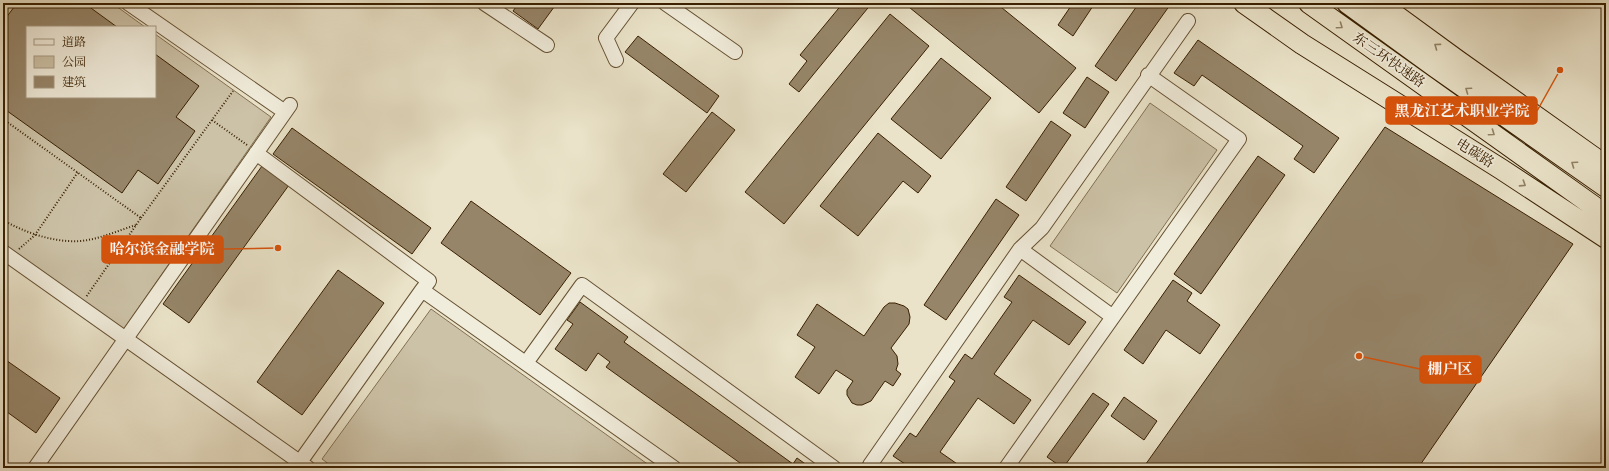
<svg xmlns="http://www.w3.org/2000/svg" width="1609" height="471" font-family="'IM FELL French Canon','Noto Serif SC',serif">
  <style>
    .green { fill: #ccc2a7; stroke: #837154 }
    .building { fill: #968569; stroke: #3a2000 }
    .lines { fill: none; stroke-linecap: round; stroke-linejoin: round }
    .minor-casing { stroke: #665132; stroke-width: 16 }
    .highway-casing { stroke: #3a2000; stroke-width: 22 }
    .path { stroke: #3a2000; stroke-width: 2; stroke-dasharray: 1 2; stroke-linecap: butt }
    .minor { stroke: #f1eddc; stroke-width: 14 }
    .highway { stroke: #eae3c9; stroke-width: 20 }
    .oneway { stroke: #928264 }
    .labels { text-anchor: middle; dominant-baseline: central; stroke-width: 3.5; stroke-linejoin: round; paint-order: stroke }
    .street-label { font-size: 14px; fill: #3a2000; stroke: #f1eddc }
    .leader { fill: none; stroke: #d7530b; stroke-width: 1.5 }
    .callout-dot { fill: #d7530b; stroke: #f1eddc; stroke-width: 1.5 }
    .callout { fill: #d7530b; stroke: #d7530b; stroke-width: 1.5 }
    .callout-label { font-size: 15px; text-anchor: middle; font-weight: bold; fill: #fff }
  </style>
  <rect width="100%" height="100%" fill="#eae3c9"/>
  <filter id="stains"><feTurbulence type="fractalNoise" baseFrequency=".005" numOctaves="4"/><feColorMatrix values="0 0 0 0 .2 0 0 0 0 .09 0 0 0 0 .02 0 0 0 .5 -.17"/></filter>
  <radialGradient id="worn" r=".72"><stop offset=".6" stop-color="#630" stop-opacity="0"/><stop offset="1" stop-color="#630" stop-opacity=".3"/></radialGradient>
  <path class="green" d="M3,3H112L145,27H27V97H155V34L271,117L123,330L3,243Z
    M1150,103L1217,150L1117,293L1050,246Z
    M431,309L653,468H334L322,459Z"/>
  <path class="building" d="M17,3H84L117,27H27V97H155V54L199,86L176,117L195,131L158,184L138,170L122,193L3,108V22Z
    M519,3H557L538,29L513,11Z
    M843,3H872L799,92L789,84L807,61L800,55Z
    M904,3H996L1076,68L1039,113Z
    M1073,3H1095L1073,36L1058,25Z
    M1139,3H1167L1170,5L1116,81L1095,66Z
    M890,14L929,46L784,224L745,192Z
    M638,36L719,96L707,113L625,52Z
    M1198,40L1339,138L1314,173L1294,159L1303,146L1202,75L1194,86L1174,73Z
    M941,58L991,98L941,159L891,119Z
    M1087,77L1109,92L1085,128L1063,113Z
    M712,112L735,130L686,192L663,174Z
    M1051,121L1071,135L1026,201L1006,187Z
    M1385,127L1573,244L1418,468H1143Z
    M292,128L431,228L412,254L273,154Z
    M878,133L931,176L918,193L903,181L858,236L820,206Z
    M1258,156L1285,175L1201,294L1174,274Z
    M262,166L289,185L189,323L163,304Z
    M996,199L1019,215L946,320L924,305Z
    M471,201L571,273L540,315L441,243Z
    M338,270L384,303L302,415L257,382Z
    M1019,275L1086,322L1069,345L1033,320L994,374L1031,400L1014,424L978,398L940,452L963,468H911L893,456L910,433L916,437L955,381L949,377L965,354L972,359L1012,302L1004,297Z
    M1173,280L1192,293L1187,301L1220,325L1200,354L1166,330L1143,364L1124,350Z
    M580,302L628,337L624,342L793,464L797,458L811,468H747L606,367L610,362L598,353L586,371L555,349L573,324L567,320Z
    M889,303H895L904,306L908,309L910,317L909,324L891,348L897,356L898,364L896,370L901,374L893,386L885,381L871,401L862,405H857L852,403L847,395V390L853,381L836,370L819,394L795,377L815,347L797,335L817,304L864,336L884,307Z
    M3,358L60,398L36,433L3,409Z
    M1093,393L1109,404L1063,468L1047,457Z
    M1124,397L1157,421L1144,440L1111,416Z"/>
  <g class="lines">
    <defs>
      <path id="minor" d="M128,3L285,112
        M484,3L547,45
        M665,3L735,52
        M616,60L606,38L632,3
        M256,153L429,281L422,290
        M1020,249L1113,317
        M3,252L308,468
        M526,363L582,285L834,468
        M300,462L422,290L674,468
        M35,468L290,105
        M875,468L870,465L1020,249L1042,228L1188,21
        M1006,468L1239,139L1148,75"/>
      <path id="highway" d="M1244,3L1302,44L1501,169L1606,238
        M1309,3L1606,215
        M1347,3L1435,67L1606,187
        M1379,3L1457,60L1606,166"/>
    </defs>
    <use href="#minor" class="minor-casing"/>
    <use href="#highway" class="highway-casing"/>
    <path class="path" d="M3,119L141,218L86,297
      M212,120L247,145
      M141,218L233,91
      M3,220C27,234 61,245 88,240C104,237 120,230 136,225
      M19,249L35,235L78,172
      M3,274L7,269"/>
    <use href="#minor" class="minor"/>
    <use href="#highway" class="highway"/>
  </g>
  <defs><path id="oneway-chevron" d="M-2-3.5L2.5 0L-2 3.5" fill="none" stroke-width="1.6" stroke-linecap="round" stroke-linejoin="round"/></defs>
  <g class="oneway">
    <use href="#oneway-chevron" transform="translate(1340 26) rotate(35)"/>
    <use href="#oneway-chevron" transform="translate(1437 46) rotate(-144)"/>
    <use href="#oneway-chevron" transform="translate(1468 90) rotate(-145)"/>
    <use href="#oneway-chevron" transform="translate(1492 133) rotate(35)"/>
    <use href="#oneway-chevron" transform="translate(1574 164) rotate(-145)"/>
    <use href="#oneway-chevron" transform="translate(1523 184) rotate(33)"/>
  </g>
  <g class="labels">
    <g class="street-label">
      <text transform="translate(1389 60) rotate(35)">东三环快速路</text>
      <text transform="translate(1475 153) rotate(32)">电碳路</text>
    </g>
  </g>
  <path class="leader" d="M1560 70L1537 111M278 248L223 249M1359 356L1420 369"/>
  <g class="callout-dot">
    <circle cx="1560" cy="70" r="4"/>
    <circle cx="278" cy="248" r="4"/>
    <circle cx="1359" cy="356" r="4"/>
  </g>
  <g class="callout">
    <rect x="1386" y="97" width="151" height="27" rx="4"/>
    <rect x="102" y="236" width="121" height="27" rx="4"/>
    <rect x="1420" y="356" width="61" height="27" rx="4"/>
  </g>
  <g class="callout-label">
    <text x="1462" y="116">黑龙江艺术职业学院</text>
    <text x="162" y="254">哈尔滨金融学院</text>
    <text x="1450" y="374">棚户区</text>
  </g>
  <rect width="1609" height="471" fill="none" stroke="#eae3c9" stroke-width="16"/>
  <rect x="4" y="4" width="1601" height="463" fill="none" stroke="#3a2000" stroke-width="2"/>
  <rect x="8" y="8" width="1593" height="455" fill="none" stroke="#3a2000"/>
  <rect x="26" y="26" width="130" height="72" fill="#f1eddc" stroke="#a89b84"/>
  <rect x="34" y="39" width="20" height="6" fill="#f1eddc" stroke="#a89b84"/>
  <text x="62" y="46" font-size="12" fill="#3a2000">道路</text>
  <rect x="34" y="56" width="20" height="12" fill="#ccc2a7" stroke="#a89b84"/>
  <text x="62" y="66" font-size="12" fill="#3a2000">公园</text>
  <rect x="34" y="76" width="20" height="12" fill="#968569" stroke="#a89b84"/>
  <text x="62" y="86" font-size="12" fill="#3a2000">建筑</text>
  <rect width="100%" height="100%" filter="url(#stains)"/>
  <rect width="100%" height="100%" fill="url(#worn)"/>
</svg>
